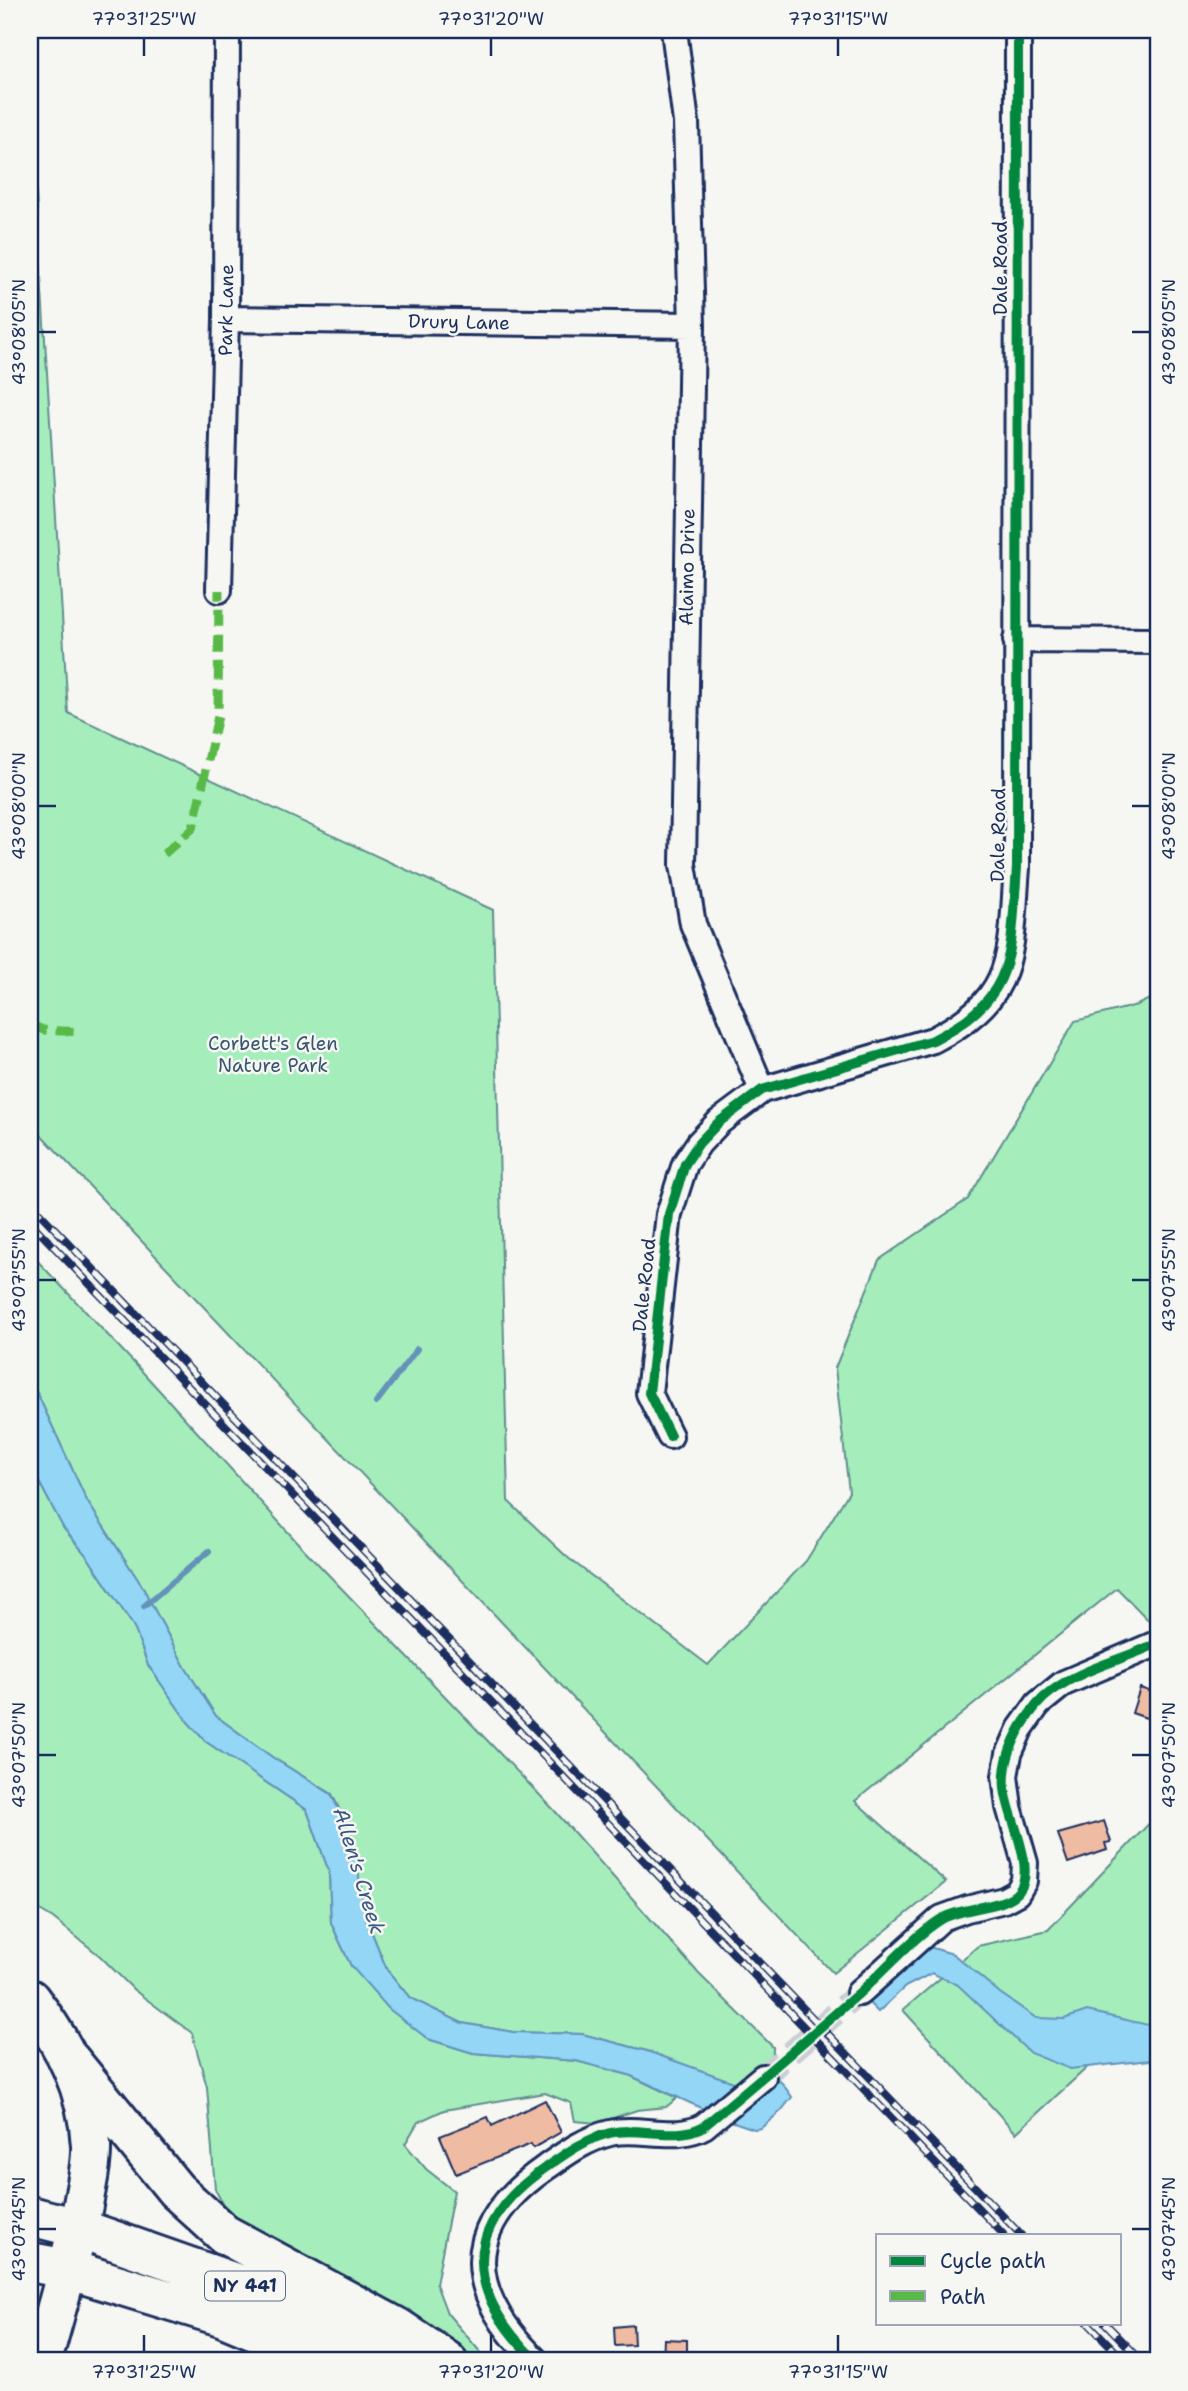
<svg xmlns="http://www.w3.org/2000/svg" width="1188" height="2391" font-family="'Shantell Sans',sans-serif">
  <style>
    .green { fill: #a5eebc; stroke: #608e8d; stroke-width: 2 }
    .water { fill: #93d6f5; stroke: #6393b9; stroke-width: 2 }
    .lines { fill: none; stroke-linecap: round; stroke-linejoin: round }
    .stream { stroke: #6393b9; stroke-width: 6 }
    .building { fill: #f0bba3; stroke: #1b2f5e; stroke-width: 2 }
    .street-tunnel { stroke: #caced4; stroke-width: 24; stroke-dasharray: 24 12; stroke-linecap: butt }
    .street-casing { stroke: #1b2f5e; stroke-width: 30 }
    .primary-casing { stroke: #1b2f5e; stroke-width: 44 }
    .highway-casing { stroke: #1b2f5e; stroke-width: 44 }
    .street { stroke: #f6f6f2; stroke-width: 24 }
    .primary { stroke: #f6f6f2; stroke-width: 38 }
    .highway { stroke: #f6f6f2; stroke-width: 38 }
    .rail-casing { stroke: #1b2f5e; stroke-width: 8 }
    .rail { stroke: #f6f6f2; stroke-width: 5; stroke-dasharray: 16; stroke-linecap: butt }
    .quiet { stroke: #58b947; stroke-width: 9; stroke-dasharray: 18 9; stroke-linecap: butt }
    .cycleway-casing { stroke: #f6f6f2; stroke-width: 15 }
    .cycleway { stroke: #00873e; stroke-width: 10 }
    .ticks { fill: none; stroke: #1b2f5e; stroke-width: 2.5 }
    .labels { text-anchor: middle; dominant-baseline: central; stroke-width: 5; stroke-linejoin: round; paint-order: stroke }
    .shield { fill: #f6f6f2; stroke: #5d6b8a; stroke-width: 2 }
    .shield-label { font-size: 18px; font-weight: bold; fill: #1b2f5e }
    .street-label { font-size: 19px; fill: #1b2f5e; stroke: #f6f6f2 }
    .park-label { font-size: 19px; fill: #375571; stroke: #f6f6f2 }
    .water-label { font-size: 21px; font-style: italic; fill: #395984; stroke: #f6f6f2 }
    .neatline { fill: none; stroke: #1b2f5e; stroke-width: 2.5 }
    .ticks-label { font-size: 18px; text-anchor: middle; fill: #1b2f5e }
  </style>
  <rect width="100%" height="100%" fill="#f6f6f2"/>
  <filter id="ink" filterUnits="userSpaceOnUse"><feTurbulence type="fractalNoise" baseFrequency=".0143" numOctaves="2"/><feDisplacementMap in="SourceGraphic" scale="14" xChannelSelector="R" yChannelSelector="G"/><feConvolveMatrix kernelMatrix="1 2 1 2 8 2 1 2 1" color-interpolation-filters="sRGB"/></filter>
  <g filter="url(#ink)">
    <path class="green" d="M30,97L68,713L493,910L508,1501L567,1557L708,1665L806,1561L849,1492L835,1368L879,1260L968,1199L1075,1021L1137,1005L1158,995V1630L1117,1588L855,1801L946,1882L833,1973L30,1123Z
      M30,1253L138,1367L298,1543L554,1810L700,1975L773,2047L772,2076L755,2092L647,2051L582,2034L513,2032L462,2023L410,1998L387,1970L365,1916L353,1838L332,1794L272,1757L216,1716L185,1667L142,1586L87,1501L37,1393L30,1383Z
      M30,1465L64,1529L87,1556L134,1627L148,1665L187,1721L205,1741L307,1810L329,1872L331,1923L351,1966L428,2039L473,2053L576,2061L629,2075L677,2098L666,2107L637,2110L598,2123L575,2121L571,2103L545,2093L444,2110L418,2122L405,2144L426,2169L454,2191L436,2284L447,2313L488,2361H476L423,2322L233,2224L215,2189L207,2087L192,2033L134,1990L100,1956L53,1918L30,1904Z
      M1158,1814V2050L1091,2064L1016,2133L903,2010L978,1946L1048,1930Z"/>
    <path class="water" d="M30,1383L37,1393L87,1501L142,1586L185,1667L216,1716L272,1757L331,1794L353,1838L365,1916L387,1970L410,1998L462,2023L513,2032L582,2034L647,2051L756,2090L772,2076L782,2083L792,2097L781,2111L761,2128L754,2129L725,2119L629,2075L576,2061L473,2053L428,2039L389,2009L351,1966L331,1923L329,1872L307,1810L205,1741L187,1721L148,1665L134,1627L87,1556L64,1529L30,1465Z
      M929,1947L953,1954L1000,1993L1036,2018L1064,2019L1087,2011L1148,2025L1154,2017L1158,2016V2059L1070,2069L1030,2053L958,1985L932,1973L905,1987L878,2012L862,1996L914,1952Z"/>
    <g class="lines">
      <path class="stream" d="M376,1403L417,1349
        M144,1606L209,1551"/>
    </g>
    <path class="building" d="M1140,1688L1158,1694V1722L1132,1713Z
      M1104,1821L1111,1842L1105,1843L1107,1850L1068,1863L1058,1834Z
      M545,2100L561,2132L533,2148L531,2144L456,2174L440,2136L488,2117L492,2126Z
      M633,2325L634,2345L615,2346L614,2327Z
      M664,2339L687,2340V2361H663Z"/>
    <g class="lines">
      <path class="street-tunnel" d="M763,2077L859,1993"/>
      <defs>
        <path id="street" d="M674,30L686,122L692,325L683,865L693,924L762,1090
          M226,319L692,325
          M219,590L226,319L227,30
          M1016,640L1158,641
          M670,1436L649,1393L669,1214L685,1164L699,1143L719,1122L762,1090L933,1040C1019,996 1010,953 1017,868L1018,30
          M859,1993L942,1918L967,1909L1004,1900L1017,1893L1024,1881L1025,1863L1009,1807L1005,1776L1009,1754L1020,1729L1038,1704L1064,1683L1158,1643
          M536,2361C466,2293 459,2228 545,2168C565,2154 585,2139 610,2133C640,2126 676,2142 704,2126L763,2077"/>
        <path id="primary" d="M30,2216L78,2228L255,2290L308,2311L405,2361
          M30,2262L67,2269L221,2316L329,2361"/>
        <path id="highway" d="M30,1999C64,2043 88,2089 91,2146C92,2165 86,2186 83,2205C72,2257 56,2309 42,2361
          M70,2060L176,2190L224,2234L398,2328L447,2361"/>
      </defs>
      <use href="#street" class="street-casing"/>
      <use href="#primary" class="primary-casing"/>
      <use href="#highway" class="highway-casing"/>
      <use href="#street" class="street"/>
      <use href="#primary" class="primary"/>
      <use href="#highway" class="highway"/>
      <defs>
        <path id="rail" d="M30,1203L1021,2235
          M30,1222L1004,2235
          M1088,2323L1125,2361
          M1105,2323L1142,2361"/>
      </defs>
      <use href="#rail" class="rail-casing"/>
      <use href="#rail" class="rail"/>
      <path class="quiet" d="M164,854L193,828L218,716L219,590
        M30,1024L43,1030L82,1032"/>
      <defs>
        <path id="cycleway" d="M670,1436L649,1393L669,1214L685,1164L699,1143L719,1122L762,1090L933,1040C1019,996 1010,953 1017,868L1018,30
          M536,2361C466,2293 459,2228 545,2168C565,2154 585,2139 610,2133C640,2126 676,2142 704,2126C756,2083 807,2039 858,1994C883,1972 913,1937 940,1920C961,1906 1005,1909 1019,1891C1037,1868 1007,1815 1005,1788C1003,1767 1010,1746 1021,1727C1029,1714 1039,1700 1052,1691C1081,1669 1125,1659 1158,1643"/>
      </defs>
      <use href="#cycleway" class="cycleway-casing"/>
      <use href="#cycleway" class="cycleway"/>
    </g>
  </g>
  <path class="ticks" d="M144,38V56M491,38V56M838,38V56M38,332H56M1132,332H1150M38,806H56M1132,806H1150M38,1280H56M1132,1280H1150M38,1755H56M1132,1755H1150M38,2229H56M1132,2229H1150M144,2335V2352M491,2335V2352M838,2335V2352"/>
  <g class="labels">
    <rect class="shield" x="205" y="2271.5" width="80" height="29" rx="5"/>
    <g class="shield-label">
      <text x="245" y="2286">NY 441</text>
    </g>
    <g class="street-label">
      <text transform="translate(1000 268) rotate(-90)">Dale Road</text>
      <text transform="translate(226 310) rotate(-89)">Park Lane</text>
      <text transform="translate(459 322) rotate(1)">Drury Lane</text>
      <text transform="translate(687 567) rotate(-89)">Alaimo Drive</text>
      <text transform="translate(998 835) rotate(-89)">Dale Road</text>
      <text transform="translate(644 1285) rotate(-84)">Dale Road</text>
    </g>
    <g class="park-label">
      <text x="273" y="1043">Corbett's Glen<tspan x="273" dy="22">Nature Park</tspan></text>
    </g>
    <g class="water-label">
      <text transform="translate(359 1871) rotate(73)">Allen's Creek</text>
    </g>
  </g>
  <rect width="1188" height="2391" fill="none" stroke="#f6f6f2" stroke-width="77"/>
  <rect x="876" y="2234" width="245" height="91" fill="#f6f6f2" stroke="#9ea6b7" stroke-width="2"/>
  <rect x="890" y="2256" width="35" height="10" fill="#00873e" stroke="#9ea6b7" stroke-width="2"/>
  <text x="940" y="2268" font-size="21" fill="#1b2f5e">Cycle path</text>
  <rect x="890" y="2291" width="35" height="10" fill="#58b947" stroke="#9ea6b7" stroke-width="2"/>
  <text x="940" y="2304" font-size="21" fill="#1b2f5e">Path</text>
  <rect x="38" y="38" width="1112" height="2314" class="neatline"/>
  <g class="ticks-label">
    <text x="144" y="25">77°31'25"W</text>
    <text x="491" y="25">77°31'20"W</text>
    <text x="838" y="25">77°31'15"W</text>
    <text transform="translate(19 332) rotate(-90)" y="6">43°08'05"N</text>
    <text transform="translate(1169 332) rotate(-90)" y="6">43°08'05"N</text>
    <text transform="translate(19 806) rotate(-90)" y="6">43°08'00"N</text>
    <text transform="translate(1169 806) rotate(-90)" y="6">43°08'00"N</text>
    <text transform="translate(19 1280) rotate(-90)" y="6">43°07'55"N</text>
    <text transform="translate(1169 1280) rotate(-90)" y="6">43°07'55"N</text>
    <text transform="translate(19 1755) rotate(-90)" y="6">43°07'50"N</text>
    <text transform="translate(1169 1755) rotate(-90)" y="6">43°07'50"N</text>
    <text transform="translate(19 2229) rotate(-90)" y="6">43°07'45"N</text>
    <text transform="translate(1169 2229) rotate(-90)" y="6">43°07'45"N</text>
    <text x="144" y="2378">77°31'25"W</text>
    <text x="491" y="2378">77°31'20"W</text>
    <text x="838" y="2378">77°31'15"W</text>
  </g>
</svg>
